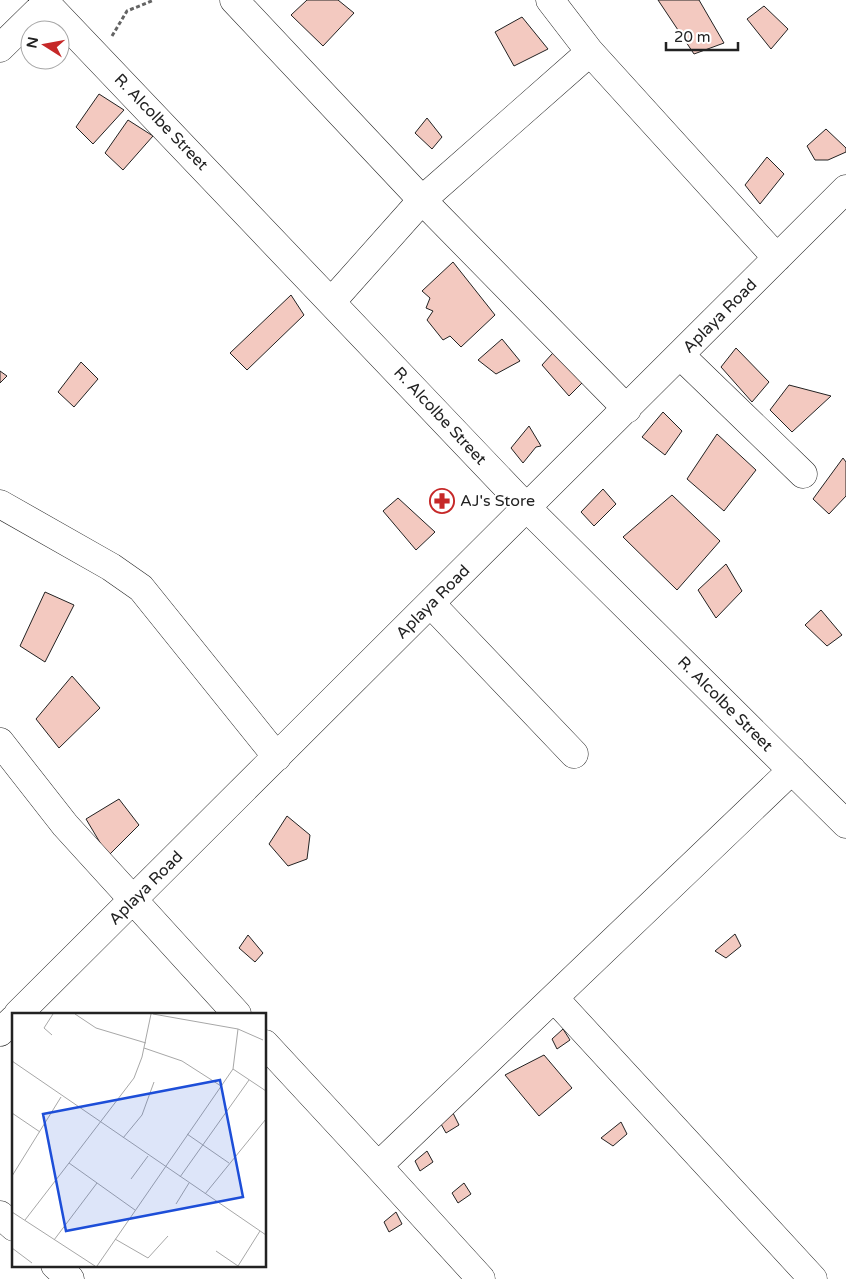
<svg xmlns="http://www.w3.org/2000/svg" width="846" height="1279" font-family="'Varela Round',sans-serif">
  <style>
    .building { fill: #f3c9c0; stroke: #222 }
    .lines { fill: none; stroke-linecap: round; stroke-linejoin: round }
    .minor-casing { stroke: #222; stroke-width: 29 }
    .path { stroke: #646464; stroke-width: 3; stroke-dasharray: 4 2.5; stroke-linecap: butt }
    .minor { stroke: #fff; stroke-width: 28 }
    .labels { text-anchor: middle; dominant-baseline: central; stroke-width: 4; stroke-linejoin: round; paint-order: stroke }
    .street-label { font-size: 16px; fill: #222; stroke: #fff }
    .poi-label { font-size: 16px; fill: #222; stroke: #fff; text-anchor: start }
    .inset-road { fill: none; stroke: #a7a7a7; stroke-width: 1 }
    .view { fill: #1d4ed8; fill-opacity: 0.15; stroke: #1d4ed8; stroke-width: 2.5 }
    .inset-edge { fill: none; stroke: #222; stroke-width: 2.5 }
  </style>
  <rect width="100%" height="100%" fill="#fff"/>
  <path class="building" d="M307,0H338L354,13L323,46L291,15Z
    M658,0H699L724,43L694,54Z
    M764,6L788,29L771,49L747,19Z
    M522,17L548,49L514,66L495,32Z
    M99,94L124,110L93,144L76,127Z
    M427,118L442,137L432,149L415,133Z
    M128,120L153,136L123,170L105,153Z
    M826,129L846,148V152L828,160H815L807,146Z
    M767,157L784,174L760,204L745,185Z
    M453,262L495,315L461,347L450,336L443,340L427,320L433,311L426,308L430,298L422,291Z
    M291,295L304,315L247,370L230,353Z
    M502,339L520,361L496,374L478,360Z
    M562,343L591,374L569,396L542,365Z
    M736,348L769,382L752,402L721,367Z
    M81,362L98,379L74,407L58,392Z
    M0,371L7,376L0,383Z
    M789,385L831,396L792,432L770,410Z
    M663,412L682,431L665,455L642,437Z
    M529,426L541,446L536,447L523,463L511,448Z
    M717,434L756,470L724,511L687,479Z
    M843,458L846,462V496L829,514L813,499Z
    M603,489L616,504L594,526L581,512Z
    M672,495L720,541L677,590L623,537Z
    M398,498L435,532L416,550L383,511Z
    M726,564L742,591L716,618L698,590Z
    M45,592L74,605L45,662L20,646Z
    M821,610L842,635L827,646L805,625Z
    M72,676L100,708L59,748L36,719Z
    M119,799L139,825L108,856L86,819Z
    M287,816L310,835L307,859L288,866L269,844Z
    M735,934L741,946L726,958L715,951Z
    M248,935L263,953L255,962L239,948Z
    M563,1029L570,1040L557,1049L552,1039Z
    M544,1055L572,1088L539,1116L505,1075Z
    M453,1113L459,1125L446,1133L441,1124Z
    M621,1122L627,1134L613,1146L601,1138Z
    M427,1151L433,1162L420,1171L415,1161Z
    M464,1183L471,1194L458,1203L452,1193Z
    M396,1212L402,1224L389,1232L384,1222Z"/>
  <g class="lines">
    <defs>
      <path id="minor" d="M43,0L527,508L846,824
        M234,0L422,200L627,409
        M550,0L590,52L777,258
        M0,48L46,3
        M332,301L422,200L590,52
        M680,355L803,474
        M0,504L111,567L141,588L277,757
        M431,604L574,754
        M0,742L65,825L237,1014
        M554,998L813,1279
        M18,1014L846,189
        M0,1032L14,1019
        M265,1044L378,1166L792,770
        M378,1166L481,1279
        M0,1215L14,1227
        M55,1265L70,1279"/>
    </defs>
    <use href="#minor" class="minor-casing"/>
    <path class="path" d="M112,36L127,11L154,0"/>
    <use href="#minor" class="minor"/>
  </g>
  <defs>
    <symbol id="pharmacy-ring" viewBox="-11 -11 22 22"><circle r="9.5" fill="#fff" stroke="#c62828" stroke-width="1.5"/><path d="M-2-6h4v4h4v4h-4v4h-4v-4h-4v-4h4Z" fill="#c62828"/></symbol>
  </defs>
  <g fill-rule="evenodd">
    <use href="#pharmacy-ring" x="428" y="487" width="28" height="28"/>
  </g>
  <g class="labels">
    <g class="street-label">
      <text transform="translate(161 122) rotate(46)">R. Alcolbe Street</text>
      <text transform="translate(720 316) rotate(-45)">Aplaya Road</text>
      <text transform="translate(440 416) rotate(47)">R. Alcolbe Street</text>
      <text transform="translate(433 602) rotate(-45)">Aplaya Road</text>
      <text transform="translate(725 704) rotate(45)">R. Alcolbe Street</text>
      <text transform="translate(146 888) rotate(-45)">Aplaya Road</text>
    </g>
    <g class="poi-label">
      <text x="460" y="501">AJ's Store</text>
    </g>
  </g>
  <g transform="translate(12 1013)">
    <rect width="254" height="254" fill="#fff"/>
    <path class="inset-road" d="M63,1L84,15L134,30M141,1L226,16L251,27M40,22L32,15L41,1M132,35L170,48L209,73M0,48L254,222M221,56L254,78M0,100L28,119M175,121L217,150M111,125L130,102L142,69M0,163L49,84M168,164L237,67M119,166L136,143M193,181L254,106M164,191L177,170M123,197L57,150L122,65L130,44L139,1M0,199L83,253M13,207L57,150M103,226L136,245L156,223M42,227L85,170M0,235L20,250M204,238L226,253M85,253L221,56L226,16M226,253L248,218"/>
    <path class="view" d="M208,67L231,184L54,218L31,101Z"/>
    <rect width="254" height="254" class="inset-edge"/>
  </g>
  <g transform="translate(45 45) rotate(281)"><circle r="24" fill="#ffffff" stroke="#a7a7a7"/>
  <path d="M0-4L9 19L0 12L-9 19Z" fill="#c62828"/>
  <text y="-8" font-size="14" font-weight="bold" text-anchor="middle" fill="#222222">N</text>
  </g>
  <path d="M666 42v8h72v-8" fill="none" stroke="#222222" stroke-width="2.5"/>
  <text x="674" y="42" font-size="15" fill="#222222" stroke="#ffffff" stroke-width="4" paint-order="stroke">20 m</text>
</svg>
